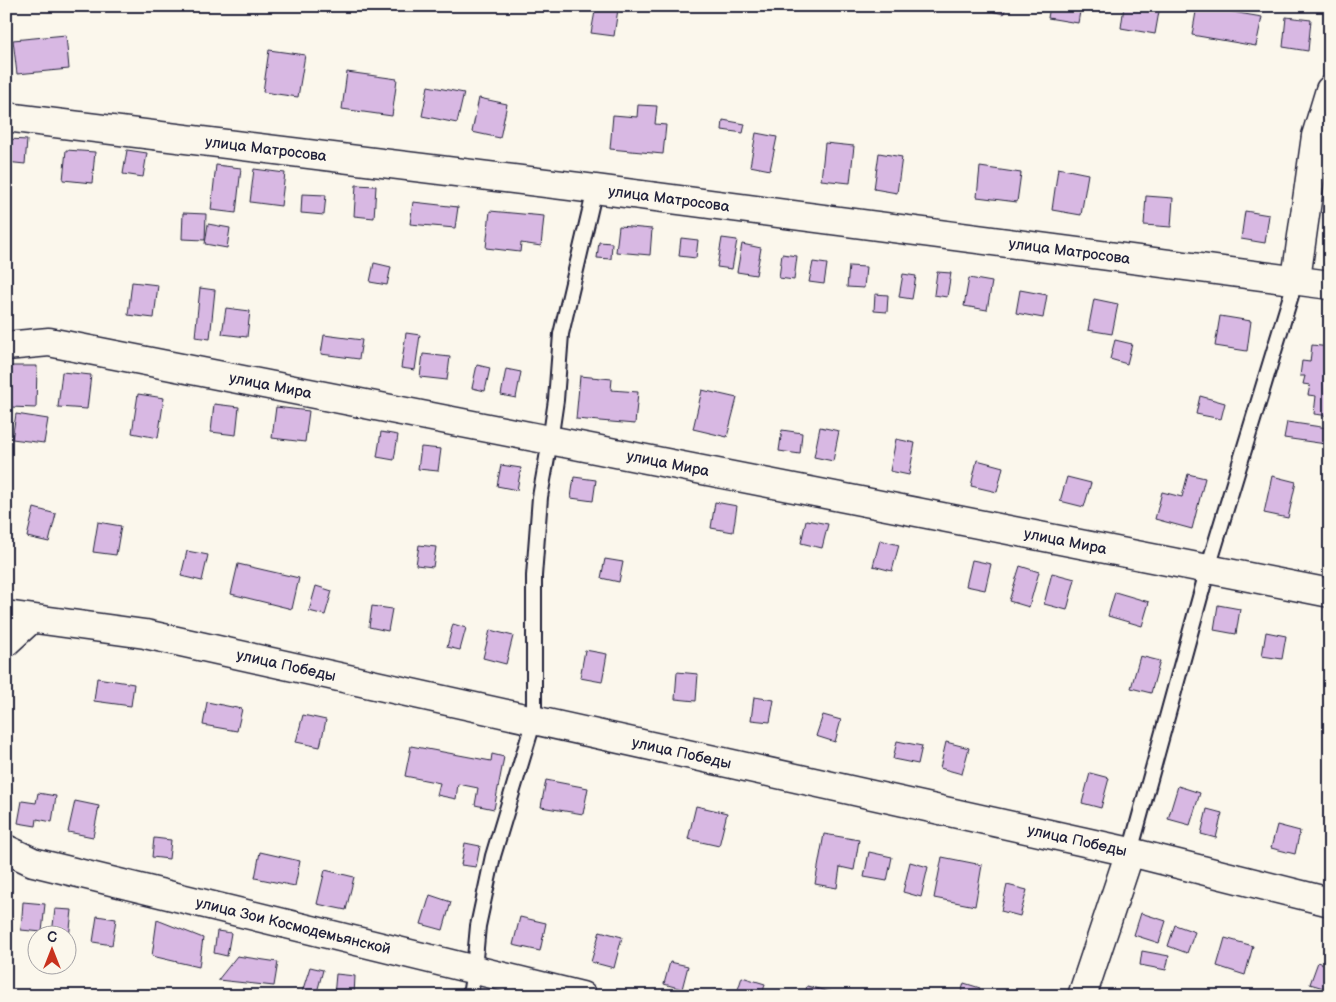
<svg xmlns="http://www.w3.org/2000/svg" width="1336" height="1002" font-family="'Balsamiq Sans',sans-serif">
  <style>
    .building { fill: #d8b8e3; stroke: #22223b }
    .lines { fill: none; stroke-linecap: round; stroke-linejoin: round }
    .service-casing { stroke: #22223b; stroke-width: 18 }
    .minor-casing { stroke: #22223b; stroke-width: 31 }
    .tertiary-casing { stroke: #22223b; stroke-width: 31 }
    .service { stroke: #fbf7ec; stroke-width: 14 }
    .minor { stroke: #fbf7ec; stroke-width: 28 }
    .tertiary { stroke: #fbf7ec; stroke-width: 28 }
    .labels { text-anchor: middle; dominant-baseline: central; stroke-width: 5; stroke-linejoin: round; paint-order: stroke }
    .street-label { font-size: 15px; fill: #22223b; stroke: #fbf7ec }
  </style>
  <rect width="100%" height="100%" fill="#fbf7ec"/>
  <filter id="ink" filterUnits="userSpaceOnUse"><feTurbulence type="fractalNoise" baseFrequency=".02" numOctaves="2"/><feDisplacementMap in="SourceGraphic" scale="10" xChannelSelector="R" yChannelSelector="G"/><feConvolveMatrix kernelMatrix="1 2 1 2 8 2 1 2 1" color-interpolation-filters="sRGB"/></filter>
  <g filter="url(#ink)">
    <path class="building" d="M596,6L618,9L614,36L591,33Z
      M979,6H1006L1004,14L978,8Z
      M1050,6H1081L1078,23L1048,18Z
      M1124,6H1160L1155,34L1121,28Z
      M1197,6L1262,17L1256,46L1192,35Z
      M1286,17L1311,20L1308,51L1283,47Z
      M66,35L69,69L17,74L13,40Z
      M269,50L305,55L298,97L263,92Z
      M347,72L397,79L392,116L342,109Z
      M428,86L464,93L457,123L422,116Z
      M479,98L507,104L500,138L472,132Z
      M638,105L657,106L655,124L666,125L663,154L610,149L613,115L637,117Z
      M723,120L745,124L743,133L722,130Z
      M756,133L777,137L770,170L750,166Z
      M8,139L27,140L25,164L6,162Z
      M825,143L854,146L850,183L821,180Z
      M66,150L95,152L92,183L63,180Z
      M127,150L147,153L143,177L123,174Z
      M879,153L902,157L897,193L874,189Z
      M216,165L241,168L236,213L211,210Z
      M980,167L1021,173L1017,202L977,197Z
      M1058,168L1088,174L1081,215L1052,210Z
      M254,169L285,173L281,206L250,202Z
      M356,185L376,186L374,218L354,216Z
      M302,194L326,195L324,215L301,213Z
      M1146,196L1173,198L1171,227L1144,225Z
      M413,202L458,207L455,228L410,224Z
      M490,211L544,216L541,246L521,243L520,252L486,248Z
      M1245,211L1269,215L1265,243L1241,239Z
      M183,213L206,214L205,240L182,239Z
      M1328,222H1330V255L1325,254Z
      M208,224L230,228L227,248L205,244Z
      M619,226L652,229L650,255L616,252Z
      M681,238L698,240L696,258L679,256Z
      M722,238L737,240L732,269L717,267Z
      M599,242L612,243L611,259L597,258Z
      M742,244L761,248L756,275L737,272Z
      M782,254L797,256L794,280L779,278Z
      M813,262L827,264L824,284L809,282Z
      M374,263L391,267L387,285L370,282Z
      M849,266L866,267L864,288L847,287Z
      M937,272L951,273L947,297L934,295Z
      M903,274L916,276L912,299L899,297Z
      M969,278L992,282L987,310L964,306Z
      M132,282L158,285L154,318L128,315Z
      M200,288L215,290L210,339L195,337Z
      M1020,290L1047,295L1043,318L1016,313Z
      M875,294L888,295L887,312L874,311Z
      M1094,299L1118,304L1112,334L1088,330Z
      M226,308L250,311L247,337L222,334Z
      M1220,316L1251,321L1247,351L1215,346Z
      M406,333L420,335L415,370L401,368Z
      M324,335L362,340L359,359L321,354Z
      M1115,340L1132,344L1127,364L1110,359Z
      M1312,345L1330,347V416L1314,414L1316,396L1308,395L1310,385L1303,384L1305,376H1300L1302,361L1310,362Z
      M423,354L450,357L447,380L420,377Z
      M477,365L490,368L485,391L472,388Z
      M11,366H37L36,408L10,407Z
      M506,369L521,372L516,398L501,395Z
      M62,372L91,375L87,409L58,407Z
      M580,376L612,379L611,390L638,392L635,424L576,419Z
      M702,390L737,398L727,437L693,429Z
      M138,394L164,398L158,438L132,433Z
      M1200,396L1225,403L1221,419L1196,414Z
      M214,404L239,407L236,435L211,432Z
      M276,407L309,411L305,442L272,438Z
      M16,414L48,419L44,443L12,439Z
      M1287,422L1328,428L1326,444L1284,438Z
      M820,427L839,431L833,461L814,457Z
      M782,430L802,433L800,454L779,451Z
      M381,432L398,435L394,460L377,457Z
      M896,439L915,443L909,475L890,471Z
      M421,447L441,449L438,471L418,469Z
      M977,460L1003,467L997,492L971,486Z
      M501,465L521,468L517,490L497,486Z
      M1188,474L1205,478L1192,529L1155,519L1162,492L1182,497Z
      M1272,476L1296,482L1288,518L1264,513Z
      M574,477L596,480L593,501L571,498Z
      M1067,477L1091,483L1084,507L1060,501Z
      M715,502L737,506L733,532L711,528Z
      M34,508L56,514L49,542L27,537Z
      M806,520L828,524L822,548L801,543Z
      M98,522L121,526L116,555L93,552Z
      M880,540L899,545L892,571L873,566Z
      M419,545L436,547L433,567L416,565Z
      M187,551L208,555L202,581L181,576Z
      M605,559L623,562L619,582L601,578Z
      M972,560L991,564L985,590L966,586Z
      M238,564L299,578L292,609L231,594Z
      M1020,566L1039,572L1029,607L1009,601Z
      M1052,573L1075,579L1067,610L1044,604Z
      M316,586L332,591L325,615L309,611Z
      M1115,592L1149,602L1142,626L1108,616Z
      M1218,605L1240,609L1236,634L1214,630Z
      M372,606L392,609L388,631L369,627Z
      M453,624L466,628L460,650L447,647Z
      M490,630L513,636L506,664L483,658Z
      M1266,632L1286,636L1282,659L1262,656Z
      M585,650L607,654L602,682L580,678Z
      M1140,656L1160,661L1151,693L1131,688Z
      M677,672L698,674L696,701L675,699Z
      M97,678L134,684L131,706L94,701Z
      M754,697L774,700L770,722L751,720Z
      M207,702L242,709L237,731L203,725Z
      M303,715L326,720L320,747L296,742Z
      M823,715L841,720L835,742L816,736Z
      M897,741L922,746L918,764L893,759Z
      M946,742L969,748L962,774L940,768Z
      M411,746L491,761L492,754L504,757L494,809L475,805L478,788L458,784L456,799L437,795L440,783L405,776Z
      M1090,773L1109,778L1101,808L1082,803Z
      M546,780L588,788L583,814L541,807Z
      M1178,786L1200,793L1190,825L1168,819Z
      M38,793L56,796L52,822L37,819L36,826L18,823L22,801L36,803Z
      M75,801L99,806L93,837L68,832Z
      M696,806L727,813L719,846L688,839Z
      M1207,809L1222,813L1216,838L1201,834Z
      M1277,825L1300,831L1295,854L1271,848Z
      M824,834L859,840L854,870L840,867L837,888L815,884Z
      M154,838L171,840L169,859L152,857Z
      M465,843L480,846L476,867L461,865Z
      M260,852L300,861L295,886L255,878Z
      M869,852L892,857L887,881L864,877Z
      M942,857L982,865L975,906L934,898Z
      M910,862L928,867L921,897L903,892Z
      M325,870L354,877L346,910L317,904Z
      M1007,885L1027,890L1020,916L1001,911Z
      M430,895L451,902L443,930L421,924Z
      M23,902L45,904L42,932L21,930Z
      M55,909L72,910L69,938L68,934H52Z
      M1141,913L1166,921L1159,943L1134,935Z
      M97,916L116,919L112,945L93,942Z
      M520,917L546,923L540,951L513,945Z
      M157,920L203,938L199,967L152,956Z
      M1175,925L1195,932L1187,953L1168,946Z
      M217,931L231,933L227,956L214,953Z
      M600,931L622,937L614,968L591,962Z
      M1225,938L1253,946L1245,975L1217,966Z
      M1142,951L1169,956L1166,970L1140,965Z
      M237,956L278,962L274,986L218,980Z
      M670,962L688,966L682,989L664,984Z
      M1318,962L1330,966V990L1310,984Z
      M310,967L323,970L316,996L302,992Z
      M336,974L355,976L354,996H334Z
      M742,977L765,984L762,996H736Z
      M964,983L980,988L978,996H960Z
      M807,986L838,994V996H804Z"/>
    <g class="lines">
      <defs>
        <path id="service" d="M1130,852L1208,568L1296,279
          M470,996L474,969L478,926L493,856L534,720V576L540,497L550,441L556,400L561,334L595,189"/>
        <g id="minor">
          <path id="s1" d="M6,117L595,189L1330,285"/>
          <path d="M1296,279L1316,136L1330,90"/>
          <path id="s2" d="M6,346L49,342L1330,593"/>
          <path id="s3" d="M6,849L33,862L582,996"/>
          <path d="M1082,996L1130,852"/>
        </g>
        <g id="tertiary">
          <path id="s4" d="M6,615L145,634L1130,852L1330,902"/>
          <path d="M6,642L31,619"/>
        </g>
      </defs>
      <use href="#service" class="service-casing"/>
      <use href="#minor" class="minor-casing"/>
      <use href="#tertiary" class="tertiary-casing"/>
      <use href="#service" class="service"/>
      <use href="#minor" class="minor"/>
      <use href="#tertiary" class="tertiary"/>
    </g>
  </g>
  <g class="labels">
    <g class="street-label">
      <text stroke="none"><textPath href="#s1" startOffset="262">улица Матросова</textPath></text>
      <text stroke="none"><textPath href="#s1" startOffset="668">улица Матросова</textPath></text>
      <text stroke="none"><textPath href="#s1" startOffset="1072">улица Матросова</textPath></text>
      <text stroke="none"><textPath href="#s2" startOffset="269">улица Мира</textPath></text>
      <text stroke="none"><textPath href="#s2" startOffset="674">улица Мира</textPath></text>
      <text stroke="none"><textPath href="#s2" startOffset="1079">улица Мира</textPath></text>
      <text stroke="none"><textPath href="#s4" startOffset="285">улица Победы</textPath></text>
      <text stroke="none"><textPath href="#s4" startOffset="690">улица Победы</textPath></text>
      <text stroke="none"><textPath href="#s4" startOffset="1095">улица Победы</textPath></text>
      <text stroke="none"><textPath href="#s3" startOffset="298">улица Зои Космодемьянской</textPath></text>
    </g>
  </g>
  <rect width="1336" height="1002" fill="none" stroke="#fbf7ec" stroke-width="25"/>
  <rect x="12" y="12" width="1311" height="977" fill="none" stroke="#22223b" stroke-width="2" filter="url(#ink)"/>
  <g transform="translate(52 950)"><circle r="24" fill="#fbf7ec" stroke="#a4a2a5"/>
  <path d="M0-4L9 19L0 12L-9 19Z" fill="#c8321e"/>
  <text y="-8" font-size="14" font-weight="bold" text-anchor="middle" fill="#22223b">С</text>
  </g>
</svg>
